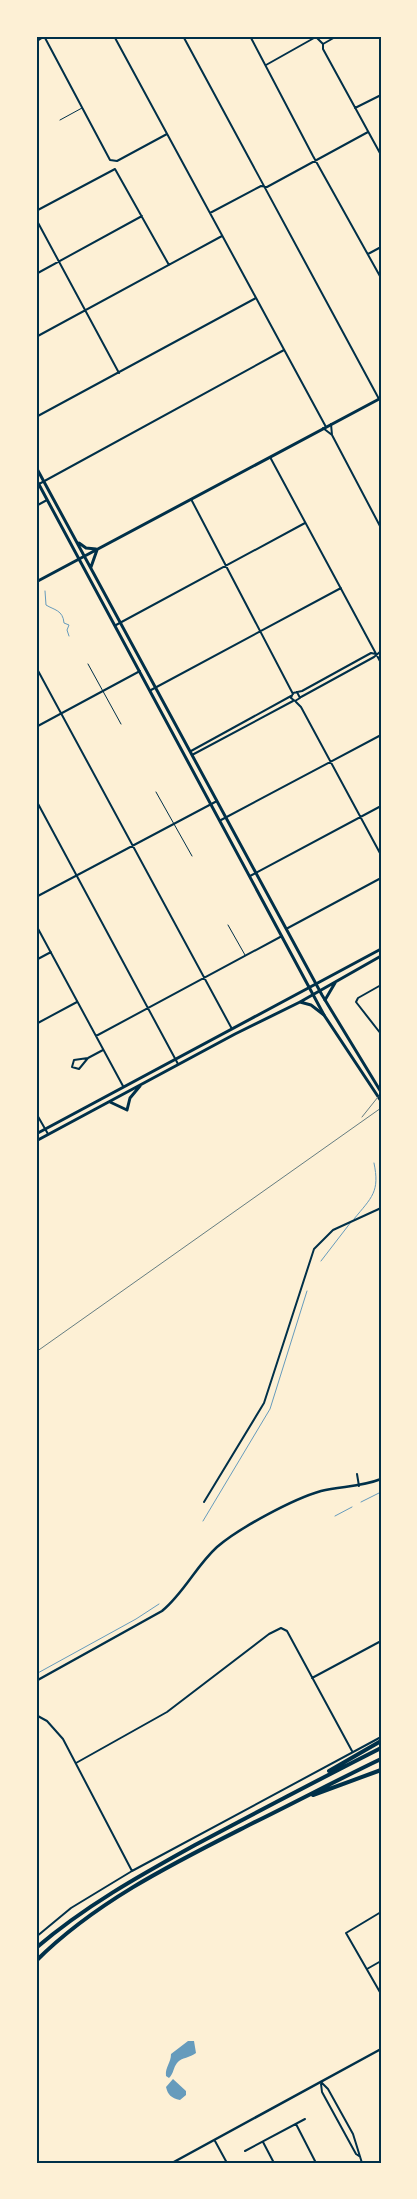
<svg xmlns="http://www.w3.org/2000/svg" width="417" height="2199" font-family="'Fira Sans Condensed',sans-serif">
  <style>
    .water { fill: #669bbc }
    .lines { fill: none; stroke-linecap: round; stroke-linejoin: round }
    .stream { stroke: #669bbc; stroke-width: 1 }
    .service { stroke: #003049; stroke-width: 1 }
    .minor { stroke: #003049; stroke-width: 2 }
    .tertiary { stroke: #003049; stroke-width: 2.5 }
    .secondary { stroke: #003049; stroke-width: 3 }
    .primary { stroke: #003049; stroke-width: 3 }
    .trunk { stroke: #003049; stroke-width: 3 }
    .motorway { stroke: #003049; stroke-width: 4 }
    .rail { stroke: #657d81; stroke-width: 1 }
    .neatline { fill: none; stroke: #003049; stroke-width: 2 }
  </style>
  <rect width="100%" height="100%" fill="#fdf0d5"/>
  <path class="water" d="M188,2041H194L196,2053C190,2058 182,2057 177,2063C173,2068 174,2073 169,2078L166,2076C165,2067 171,2063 171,2054Z
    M173,2079L186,2091V2095L180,2100C171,2098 168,2095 166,2087Z"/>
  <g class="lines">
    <path class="stream" d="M45,591L46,605C54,610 63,610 64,623L69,625L67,630L69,636
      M354,1219C372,1197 380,1192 374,1163
      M321,1261L351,1222
      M361,1502L381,1492
      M335,1516L352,1507
      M203,1521L270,1409L307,1291
      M36,1674L136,1619L159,1604"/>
    <path class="service" d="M60,120L82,108
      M88,664L121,724
      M156,792L192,856
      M228,925L245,955"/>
    <path class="minor" d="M44,36L110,160L117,161L167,134
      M114,36L326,427
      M183,36L379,399
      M250,36L313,156L381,278
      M315,36L323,44V49L381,155
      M323,44L337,36
      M266,65L314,38
      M355,108L381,95
      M36,211L115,169L169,265
      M210,213L261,186L267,187L368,132
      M36,219L119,373
      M368,254L381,247
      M36,274L142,216
      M36,337L222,236
      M36,417L256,298
      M331,424L332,435
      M323,428L332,435L381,528
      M270,457L381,663
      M39,484L284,350
      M191,499L293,694
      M36,506L47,500
      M116,625L305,523
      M36,667L232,1029
      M151,690L341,588
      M297,692L300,698L295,701L291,698L293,693L302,691L371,653L376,654
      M301,697L374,657L381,651
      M296,702L301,707L381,855
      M36,727L140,671
      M191,751L291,696
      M192,755L293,701
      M36,800L178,1064
      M221,820L381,735
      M250,876L381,806
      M36,897L217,801
      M36,925L123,1086
      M286,929L381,878
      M36,960L51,952
      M381,985L358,998L356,1002L381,1034
      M36,1024L77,1002
      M96,1036L282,936
      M88,1058L79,1069L72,1067L74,1060L88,1058L103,1050
      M36,1113L48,1134
      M381,1135V1153
      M357,1474L359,1486
      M204,1502L264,1403L314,1249L333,1230L381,1208
      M312,1678L381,1641
      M36,1715L47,1721L63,1739L132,1871
      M76,1763L167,1712L269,1634L281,1628L287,1631L352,1751
      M381,1912L346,1933L381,1994
      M36,1937L71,1908L132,1871L381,1737
      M367,1969L381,1961
      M321,2082L328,2089L353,2134L362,2163
      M321,2084L322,2092L356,2154L359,2156
      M296,2124L316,2163
      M215,2141L227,2163
      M263,2142L274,2163
      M245,2151L305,2119"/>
    <path class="tertiary" d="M36,1681L162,1611C184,1593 196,1566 217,1547C239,1528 293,1499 321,1491C341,1486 361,1487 381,1479
      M172,2163L381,2049"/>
    <path class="secondary" d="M36,467L322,995L381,1092
      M36,479L324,1015L381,1101
      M79,543L86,548L96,549
      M91,567L97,550
      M36,582L381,398"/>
    <path class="primary" d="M325,1000L335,983
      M300,1002L311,1005L324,1015
      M110,1102L127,1110L130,1098L140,1086
      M36,1134L381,949
      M36,1141L235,1034L300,1002L381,956"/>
    <path class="trunk" d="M36,41L44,36"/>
    <path class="motorway" d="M329,1771L381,1741
      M313,1795L381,1770
      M36,1948C85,1906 139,1876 195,1845C257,1812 318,1780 381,1748
      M36,1961C96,1901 176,1862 251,1824C294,1803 337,1780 381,1759"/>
    <path class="rail" d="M362,1117L378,1097
      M36,1352L381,1108"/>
  </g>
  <rect width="417" height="2199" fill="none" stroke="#fdf0d5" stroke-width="75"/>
  <rect x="38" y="38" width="342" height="2124" class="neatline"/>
</svg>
